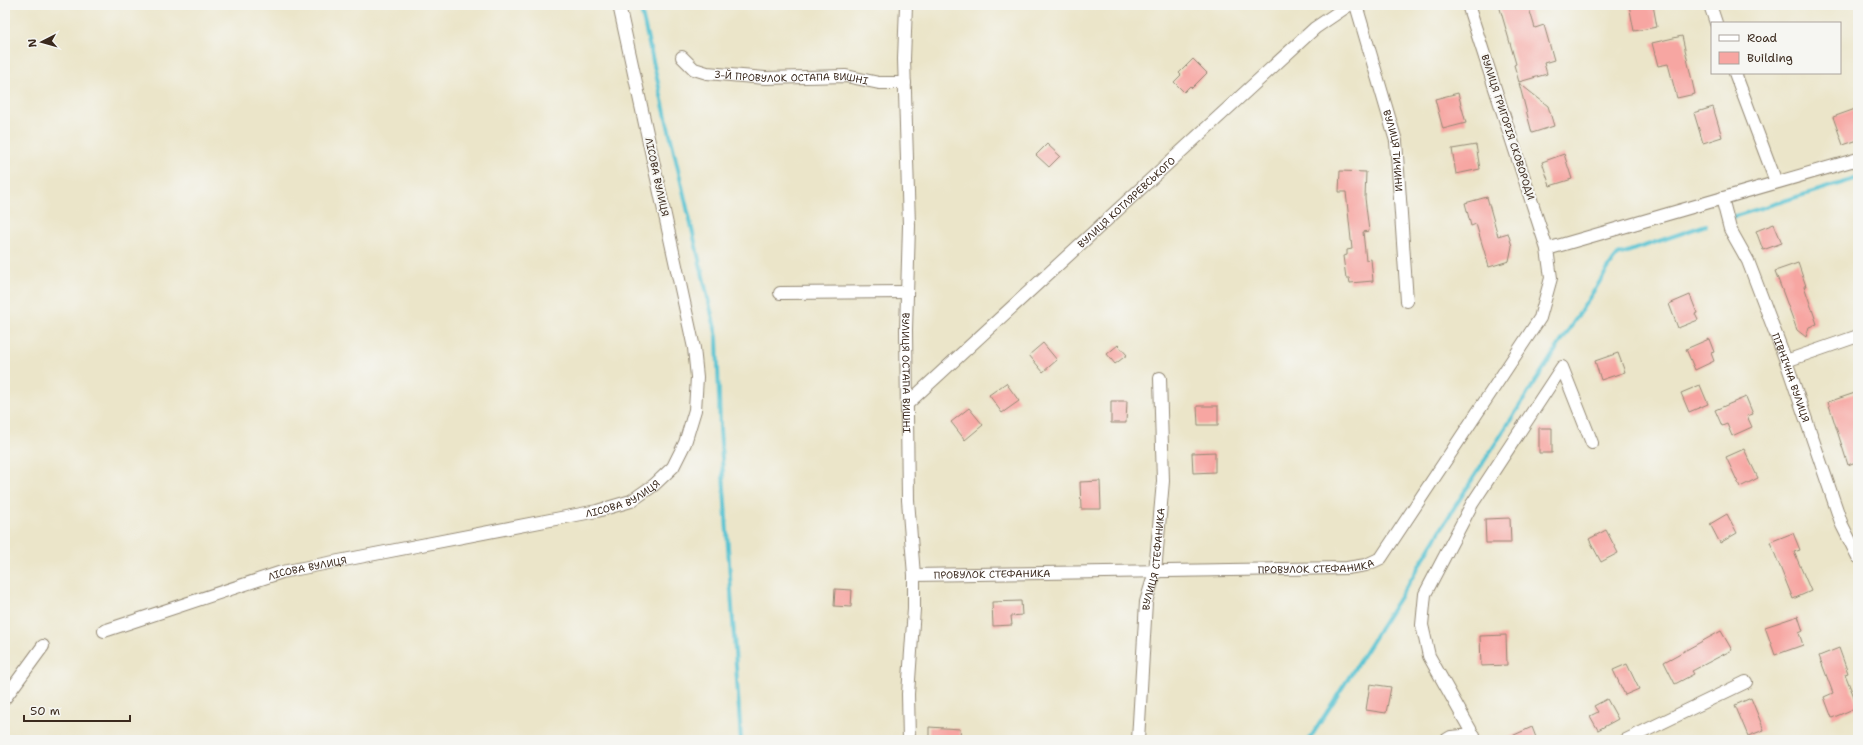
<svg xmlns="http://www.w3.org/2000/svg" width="1863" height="745" font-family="'Shantell Sans',sans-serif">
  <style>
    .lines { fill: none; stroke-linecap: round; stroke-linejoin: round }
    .stream { stroke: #58c3d2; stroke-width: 4 }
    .building { fill: #f7a6a2 }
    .minor-casing { stroke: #938874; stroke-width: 14 }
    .minor { stroke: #fff; stroke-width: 12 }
    .labels { text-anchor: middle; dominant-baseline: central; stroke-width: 4; stroke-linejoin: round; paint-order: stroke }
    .street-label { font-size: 10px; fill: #3b2a1e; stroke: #f6f6f2 }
  </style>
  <rect width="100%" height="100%" fill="#f6f6f2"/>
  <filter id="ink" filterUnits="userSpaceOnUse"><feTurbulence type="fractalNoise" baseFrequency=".025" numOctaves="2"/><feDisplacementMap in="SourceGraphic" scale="8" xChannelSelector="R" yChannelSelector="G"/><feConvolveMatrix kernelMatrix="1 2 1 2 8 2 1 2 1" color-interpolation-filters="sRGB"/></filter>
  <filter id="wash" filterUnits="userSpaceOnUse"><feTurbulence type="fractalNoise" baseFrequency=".012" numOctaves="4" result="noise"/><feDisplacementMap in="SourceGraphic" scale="16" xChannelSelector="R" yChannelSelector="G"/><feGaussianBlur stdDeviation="0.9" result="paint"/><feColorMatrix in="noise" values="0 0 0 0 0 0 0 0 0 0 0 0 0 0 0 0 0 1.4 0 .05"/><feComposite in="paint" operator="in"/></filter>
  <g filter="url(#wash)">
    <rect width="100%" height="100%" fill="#ebe5c9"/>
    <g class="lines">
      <path class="stream" d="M640,5L717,337L720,429L741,740
        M1729,218L1858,178
        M1309,740L1407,586L1452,511L1613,261L1618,255L1706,225"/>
    </g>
    <g id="blocks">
      <path class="building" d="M1499,5H1528L1535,28L1544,25L1554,60L1544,63L1547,74L1519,82L1514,65L1516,64Z
        M1629,5H1653L1657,27L1634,31Z
        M1682,36L1695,94L1677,98L1668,64L1658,66L1652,43Z
        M1193,59L1207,73L1192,88L1190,86L1184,92L1174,82L1181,75L1179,73Z
        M1519,83L1548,106L1554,126L1532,133Z
        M1458,93L1466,123L1443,129L1435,99Z
        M1713,107L1722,137L1703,143L1694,113Z
        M1858,108V140L1843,145L1833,117Z
        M1047,144L1060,156L1049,167L1036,155Z
        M1476,145L1480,169L1456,174L1452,149Z
        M1564,154L1572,179L1550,186L1542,162Z
        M1340,171L1366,172L1365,198L1369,231L1363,232L1366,260L1371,259L1373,281L1350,283L1349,278H1346L1343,256L1347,255V250L1352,249L1346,192H1339Z
        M1487,197L1498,236L1508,233L1512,246L1509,261L1489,267L1476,224L1471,226L1465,203Z
        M1774,224L1782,243L1763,250L1756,231Z
        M1798,263L1806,286H1804L1817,324L1809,327L1806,337L1797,330L1775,271Z
        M1690,295L1697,313L1695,314L1698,320L1678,328L1669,304Z
        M1709,339L1714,352L1711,353L1714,361L1695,370L1686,349Z
        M1043,343L1057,360L1043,372L1029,355Z
        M1118,345L1127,355L1115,364L1107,354Z
        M1618,353L1625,372L1601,380L1595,361Z
        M1006,383L1019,401L1002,413L989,395Z
        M1700,385L1708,404L1689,412L1681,393Z
        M1858,392V461L1848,465L1828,402Z
        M1746,397L1753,414L1747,416L1752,427L1732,436L1727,424L1722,426L1715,410Z
        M1111,401H1127L1126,423H1111Z
        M1197,406H1218V425H1198Z
        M969,408L983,425L965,440L951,422Z
        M1539,428H1552V453H1539Z
        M1744,449L1758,478L1740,487L1726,457Z
        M1215,452V472L1193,473L1192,453Z
        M1100,481L1101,509H1081L1080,482Z
        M1727,514L1737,533L1720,543L1710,524Z
        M1510,518L1511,543H1486L1485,519Z
        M1606,530L1618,553L1601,562L1589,539Z
        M1793,533L1800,550L1794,552L1811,591L1793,599L1770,542Z
        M835,589L852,590L851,607L834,606Z
        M1021,601L1022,615L1011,616L1012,625L993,626L992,602Z
        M1798,616L1803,631L1799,633L1803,645L1775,655L1765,627Z
        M1721,631L1732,650L1692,671L1694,674L1675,684L1664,662Z
        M1506,635L1507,665L1481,666L1480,636Z
        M1839,648L1848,673L1845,674L1858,707L1832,718L1824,697L1833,693L1819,656Z
        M1627,664L1639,689L1625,695L1613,670Z
        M1370,684L1391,687L1386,713L1366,710Z
        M1751,698L1764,730L1748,736L1735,705Z
        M1607,699L1618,719L1598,730L1590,716L1598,712L1594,706Z
        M929,727L960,729L961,740L929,739Z
        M1532,727L1537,740H1503Z"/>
    </g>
  </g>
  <g filter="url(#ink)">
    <use href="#blocks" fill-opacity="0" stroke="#938874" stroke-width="1"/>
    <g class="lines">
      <defs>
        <g id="minor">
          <path id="s1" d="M906,5L904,59L909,226L906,330L908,500L914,575V609L908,694L909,740"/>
          <path id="s2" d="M1356,5L1396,141L1407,301"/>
          <path d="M1710,5L1716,23"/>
          <path id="s3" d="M682,57L694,69L707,73L765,78L846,76L879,83H905"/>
          <path d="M1735,73L1776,182"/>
          <path id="s4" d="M1722,198L1730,229L1748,261L1786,361L1842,525L1858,557"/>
          <path d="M1547,249L1858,159"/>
          <path d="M780,293L907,292"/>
          <path d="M1786,361L1858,336"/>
          <path id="s5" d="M907,404L1315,28L1349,5"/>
          <path id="s6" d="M914,575L1347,568L1366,565L1381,558L1540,318L1551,278L1547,249L1468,5"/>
          <path id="s7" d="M104,631L282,572L597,511L631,501L654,485L673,467L685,443L695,410L697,377L694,348L619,5"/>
          <path d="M5,698L43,646"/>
          <path id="s8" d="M1138,740L1146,602L1155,572L1163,481L1160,378"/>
          <path d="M1446,740L1451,737L1474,735"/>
          <path d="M1476,740L1429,656L1422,625L1425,594L1472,504L1562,367L1592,443"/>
          <path d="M1626,740L1746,682"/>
        </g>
      </defs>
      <use href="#minor" class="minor-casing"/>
      <use href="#minor" class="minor"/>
    </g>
  </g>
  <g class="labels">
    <g class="street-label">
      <text stroke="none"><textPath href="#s3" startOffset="115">3-Й ПРОВУЛОК ОСТАПА ВИШНІ</textPath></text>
      <text transform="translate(1508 127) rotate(72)">ВУЛИЦЯ ГРИГОРІЯ СКОВОРОДИ</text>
      <text stroke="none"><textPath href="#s2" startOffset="151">ВУЛИЦЯ ТИЧИНИ</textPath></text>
      <text transform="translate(657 177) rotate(78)">ЛІСОВА ВУЛИЦЯ</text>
      <text stroke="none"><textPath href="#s5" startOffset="298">ВУЛИЦЯ КОТЛЯРЕВСЬКОГО</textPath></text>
      <text stroke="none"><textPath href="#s1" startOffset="368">ВУЛИЦЯ ОСТАПА ВИШНІ</textPath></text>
      <text stroke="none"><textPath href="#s4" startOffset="193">ПІВНІЧНА ВУЛИЦЯ</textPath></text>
      <text stroke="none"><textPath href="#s7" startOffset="537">ЛІСОВА ВУЛИЦЯ</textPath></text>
      <text stroke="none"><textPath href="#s8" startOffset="182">ВУЛИЦЯ СТЕФАНИКА</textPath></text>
      <text stroke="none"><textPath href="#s6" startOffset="402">ПРОВУЛОК СТЕФАНИКА</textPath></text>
      <text stroke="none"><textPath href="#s7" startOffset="213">ЛІСОВА ВУЛИЦЯ</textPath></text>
      <text stroke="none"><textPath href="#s6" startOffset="78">ПРОВУЛОК СТЕФАНИКА</textPath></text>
    </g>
  </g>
  <rect width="1863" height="745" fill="none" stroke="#f6f6f2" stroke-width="20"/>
  <rect x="1711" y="22" width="130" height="52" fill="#f6f6f2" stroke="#aba49d"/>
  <rect x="1719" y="35" width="20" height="6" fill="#ffffff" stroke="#aba49d"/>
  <text x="1747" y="42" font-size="12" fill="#3b2a1e">Road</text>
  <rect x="1719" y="52" width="20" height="12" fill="#f7a6a2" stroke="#aba49d"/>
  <text x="1747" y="62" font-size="12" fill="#3b2a1e">Building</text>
  <g transform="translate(42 42) rotate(264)" stroke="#f6f6f2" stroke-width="3" paint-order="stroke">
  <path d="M0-3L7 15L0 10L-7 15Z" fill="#3b2a1e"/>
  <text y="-6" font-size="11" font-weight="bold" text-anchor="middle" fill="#3b2a1e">N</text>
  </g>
  <path d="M24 715v6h106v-6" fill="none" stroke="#3b2a1e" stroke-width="2"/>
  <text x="30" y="715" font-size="12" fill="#3b2a1e" stroke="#f6f6f2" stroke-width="3" paint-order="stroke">50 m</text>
</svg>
